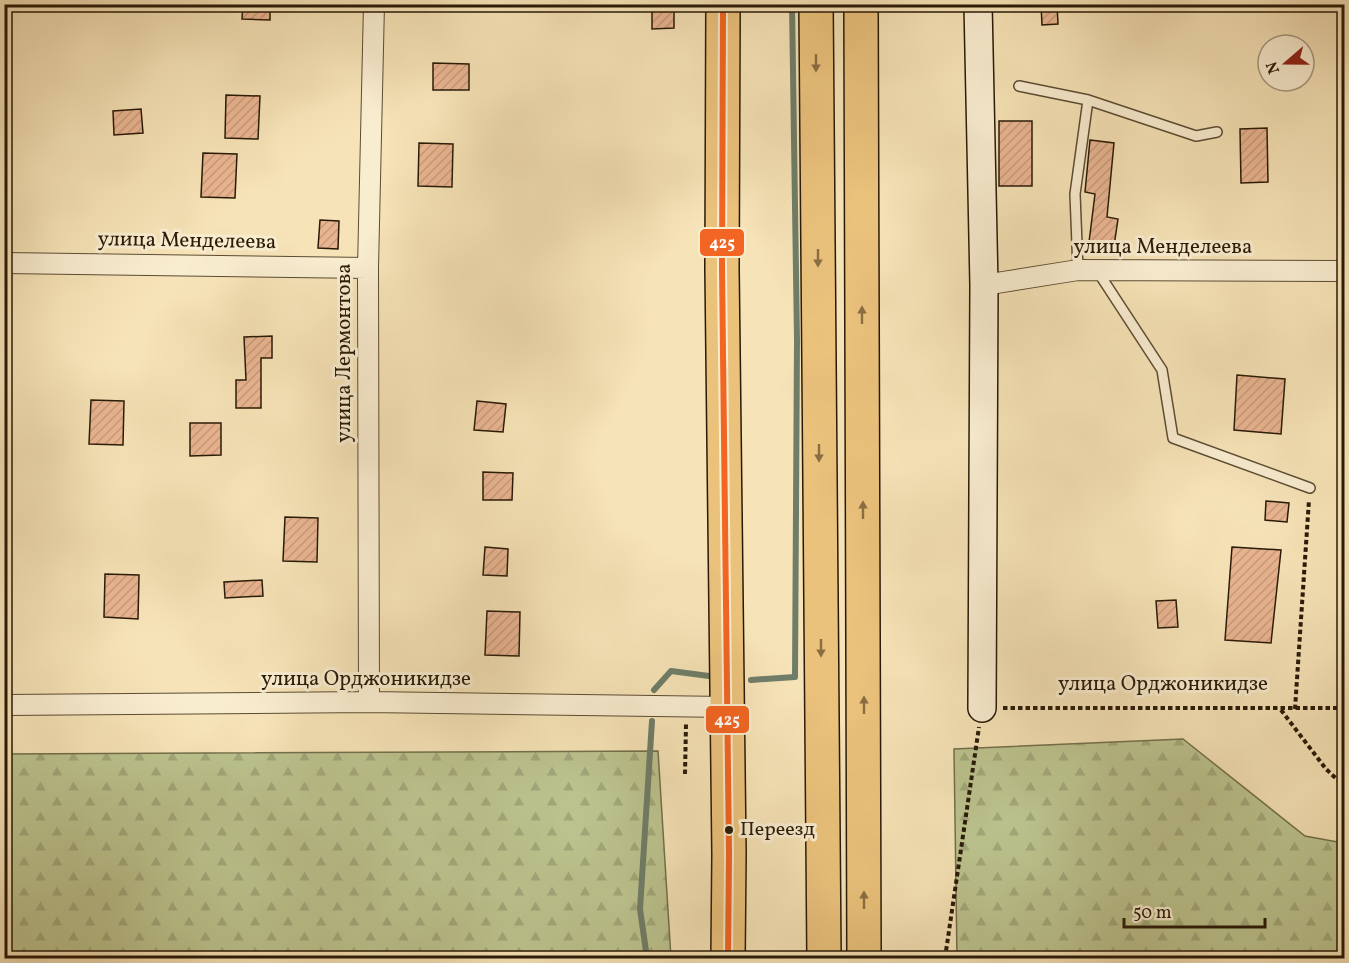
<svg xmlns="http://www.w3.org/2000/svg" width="1349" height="963" font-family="Vollkorn,serif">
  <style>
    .forest { fill: url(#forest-firs); stroke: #726f4b; stroke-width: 1.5 }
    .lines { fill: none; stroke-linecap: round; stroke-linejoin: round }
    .stream { stroke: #6f7d68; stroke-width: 6 }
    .building { fill: url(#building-hatch); stroke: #291a07; stroke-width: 1.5 }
    .lane-casing { stroke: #5c4c33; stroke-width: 12 }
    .street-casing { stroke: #5c4c33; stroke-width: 22 }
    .secondary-casing { stroke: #291a07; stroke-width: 30 }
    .highway-casing { stroke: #291a07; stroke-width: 36 }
    .path { stroke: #291a07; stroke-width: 4; stroke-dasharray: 4.5 3; stroke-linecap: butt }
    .lane { stroke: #f9edd0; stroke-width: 9 }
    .street { stroke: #f9edd0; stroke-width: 20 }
    .secondary { stroke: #f9edd0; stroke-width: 27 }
    .highway { stroke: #ebc27c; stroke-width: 33 }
    .bus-1-casing { stroke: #f9edd0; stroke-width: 10 }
    .bus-1 { stroke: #f26522; stroke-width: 6 }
    .oneway { fill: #8a6e42 }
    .bus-dot { fill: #291a07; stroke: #f9edd0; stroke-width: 2 }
    .labels { text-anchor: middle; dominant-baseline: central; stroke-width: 6; stroke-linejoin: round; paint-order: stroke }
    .bus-label { font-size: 20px; fill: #291a07; stroke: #f9edd0; text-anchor: start }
    .street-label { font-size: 21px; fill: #291a07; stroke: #f9edd0 }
    .line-badge { stroke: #f9edd0; stroke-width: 2 }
    .badge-label { font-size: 16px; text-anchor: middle; font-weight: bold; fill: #fff }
  </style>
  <defs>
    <pattern id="forest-firs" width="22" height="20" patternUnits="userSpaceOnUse" patternTransform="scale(1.5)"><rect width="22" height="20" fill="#bcc48f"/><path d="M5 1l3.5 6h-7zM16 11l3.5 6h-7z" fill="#a2a87a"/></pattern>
    <pattern id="building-hatch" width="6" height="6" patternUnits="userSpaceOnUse" patternTransform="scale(1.5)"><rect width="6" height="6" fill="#e9b591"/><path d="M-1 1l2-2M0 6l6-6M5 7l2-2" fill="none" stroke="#c89b7c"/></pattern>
  </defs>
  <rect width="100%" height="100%" fill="#f6e3b7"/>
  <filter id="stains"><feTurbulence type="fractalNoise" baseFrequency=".00333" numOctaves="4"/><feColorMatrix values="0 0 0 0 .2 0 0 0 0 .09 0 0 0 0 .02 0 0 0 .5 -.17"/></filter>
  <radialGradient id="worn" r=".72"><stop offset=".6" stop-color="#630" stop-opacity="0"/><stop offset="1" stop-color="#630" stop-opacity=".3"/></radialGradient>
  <path class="forest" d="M1183,739L1305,836L1343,843L1344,842V958H957L954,749Z
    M658,751L671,958H5V754Z"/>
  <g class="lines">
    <path class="stream" d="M751,680L795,677L797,340L792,4
      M654,690L671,671L709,676
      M647,958L640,909L652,721"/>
  </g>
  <path class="building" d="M243,4H270V20L242,19Z
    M652,4H674V28L652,29Z
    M1041,4H1057L1058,24L1042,25Z
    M433,63L469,64V90H433Z
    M226,95L260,96L258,139L225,138Z
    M141,109L143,133L114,135L113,111Z
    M999,121H1032V186H999Z
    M1267,128L1268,182L1241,183L1240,129Z
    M1090,140L1114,143L1107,217L1118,219L1114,246L1089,242L1095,194L1085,192Z
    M419,143L453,144L452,187L418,186Z
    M203,153L237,154L235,198L201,197Z
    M320,220L339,221L338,249L318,248Z
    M272,336V358H261V408H236V380H246L244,337Z
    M1237,375L1285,379L1281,434L1234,430Z
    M91,400L124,401L123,445L89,444Z
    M477,401L506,404L503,432L474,430Z
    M190,423H221V455L190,456Z
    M483,472L513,473L512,500H483Z
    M1266,501L1289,503L1287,522L1265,520Z
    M285,517L318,518L317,562L283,561Z
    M485,547L508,549L507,576L483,575Z
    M1232,547L1281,550L1271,643L1225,640Z
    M105,574L139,575L138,619L104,617Z
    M262,580L263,596L225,598L224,582Z
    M1176,600L1178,627L1158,628L1156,601Z
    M487,611L520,612L519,656L485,655Z"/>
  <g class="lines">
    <defs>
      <path id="lane" d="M1019,86L1088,100
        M1078,270L1075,194L1088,100L1196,136L1217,132
        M1098,272L1162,370L1173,438L1310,488"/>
      <path id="street" d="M4,263L368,268
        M984,285L1078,270L1344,271
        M369,702L368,268L374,4
        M4,705L369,702L727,707"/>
      <path id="secondary" d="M978,4L984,285L982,708"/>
      <path id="highway" d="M723,4L722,269L729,854L728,958
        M816,4L824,958
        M861,4L864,958"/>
    </defs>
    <use href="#lane" class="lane-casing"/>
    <use href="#street" class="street-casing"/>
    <use href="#secondary" class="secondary-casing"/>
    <use href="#highway" class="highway-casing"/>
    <path class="path" d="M1003,708H1344
      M1295,709L1309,500
      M1281,710L1326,769L1344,786
      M685,774L686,724
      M945,958L979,727"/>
    <use href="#lane" class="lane"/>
    <use href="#street" class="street"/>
    <use href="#secondary" class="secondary"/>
    <use href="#highway" class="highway"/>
    <defs>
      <path id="bus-1" d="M723,4L722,269L729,854L728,958"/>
    </defs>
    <use href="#bus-1" class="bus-1-casing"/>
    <use href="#bus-1" class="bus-1"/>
  </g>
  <defs><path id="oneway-solid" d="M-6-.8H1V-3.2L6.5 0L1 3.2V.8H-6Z" transform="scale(1.5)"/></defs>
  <g class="oneway">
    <use href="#oneway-solid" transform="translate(816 63) rotate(90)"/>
    <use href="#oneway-solid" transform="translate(818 258) rotate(90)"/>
    <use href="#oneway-solid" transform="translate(862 315) rotate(-90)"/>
    <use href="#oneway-solid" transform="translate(819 453) rotate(90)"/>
    <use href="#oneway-solid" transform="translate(863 510) rotate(-90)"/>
    <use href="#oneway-solid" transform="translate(821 648) rotate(90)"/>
    <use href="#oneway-solid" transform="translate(864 705) rotate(-90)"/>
    <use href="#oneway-solid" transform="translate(864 900) rotate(-90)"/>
  </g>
  <circle class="bus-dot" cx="729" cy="830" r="5"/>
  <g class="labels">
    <g class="bus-label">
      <text x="740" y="830">Переезд</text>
    </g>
    <g class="street-label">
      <text transform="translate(187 241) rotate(1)">улица Менделеева</text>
      <text x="1163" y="247">улица Менделеева</text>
      <text transform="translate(344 353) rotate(-90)">улица Лермонтова</text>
      <text x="366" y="679">улица Орджоникидзе</text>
      <text x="1163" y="684">улица Орджоникидзе</text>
    </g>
  </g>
  <g class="line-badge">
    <rect x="699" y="228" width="46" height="29" rx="6" fill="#f26522"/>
    <rect x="705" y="705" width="45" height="29" rx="6" fill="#f26522"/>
  </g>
  <g class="badge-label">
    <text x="722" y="248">425</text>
    <text x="727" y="725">425</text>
  </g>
  <rect width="1349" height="963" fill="none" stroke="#f6e3b7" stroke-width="24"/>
  <rect x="6" y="6" width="1337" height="951" fill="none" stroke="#291a07" stroke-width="3"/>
  <rect x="12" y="12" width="1325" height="939" fill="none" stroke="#291a07" stroke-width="1.5"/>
  <g transform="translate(1286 63) rotate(250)"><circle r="28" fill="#f9edd0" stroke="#a69980" stroke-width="1.5"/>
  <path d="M0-4.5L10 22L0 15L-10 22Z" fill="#8f2418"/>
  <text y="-9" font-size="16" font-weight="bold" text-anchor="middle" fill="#291a07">N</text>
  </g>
  <path d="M1124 918v9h141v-9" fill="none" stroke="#291a07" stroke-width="3"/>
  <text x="1133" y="918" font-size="18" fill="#291a07" stroke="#f9edd0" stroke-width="4.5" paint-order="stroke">50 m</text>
  <rect width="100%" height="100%" filter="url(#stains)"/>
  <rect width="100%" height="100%" fill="url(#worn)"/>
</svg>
